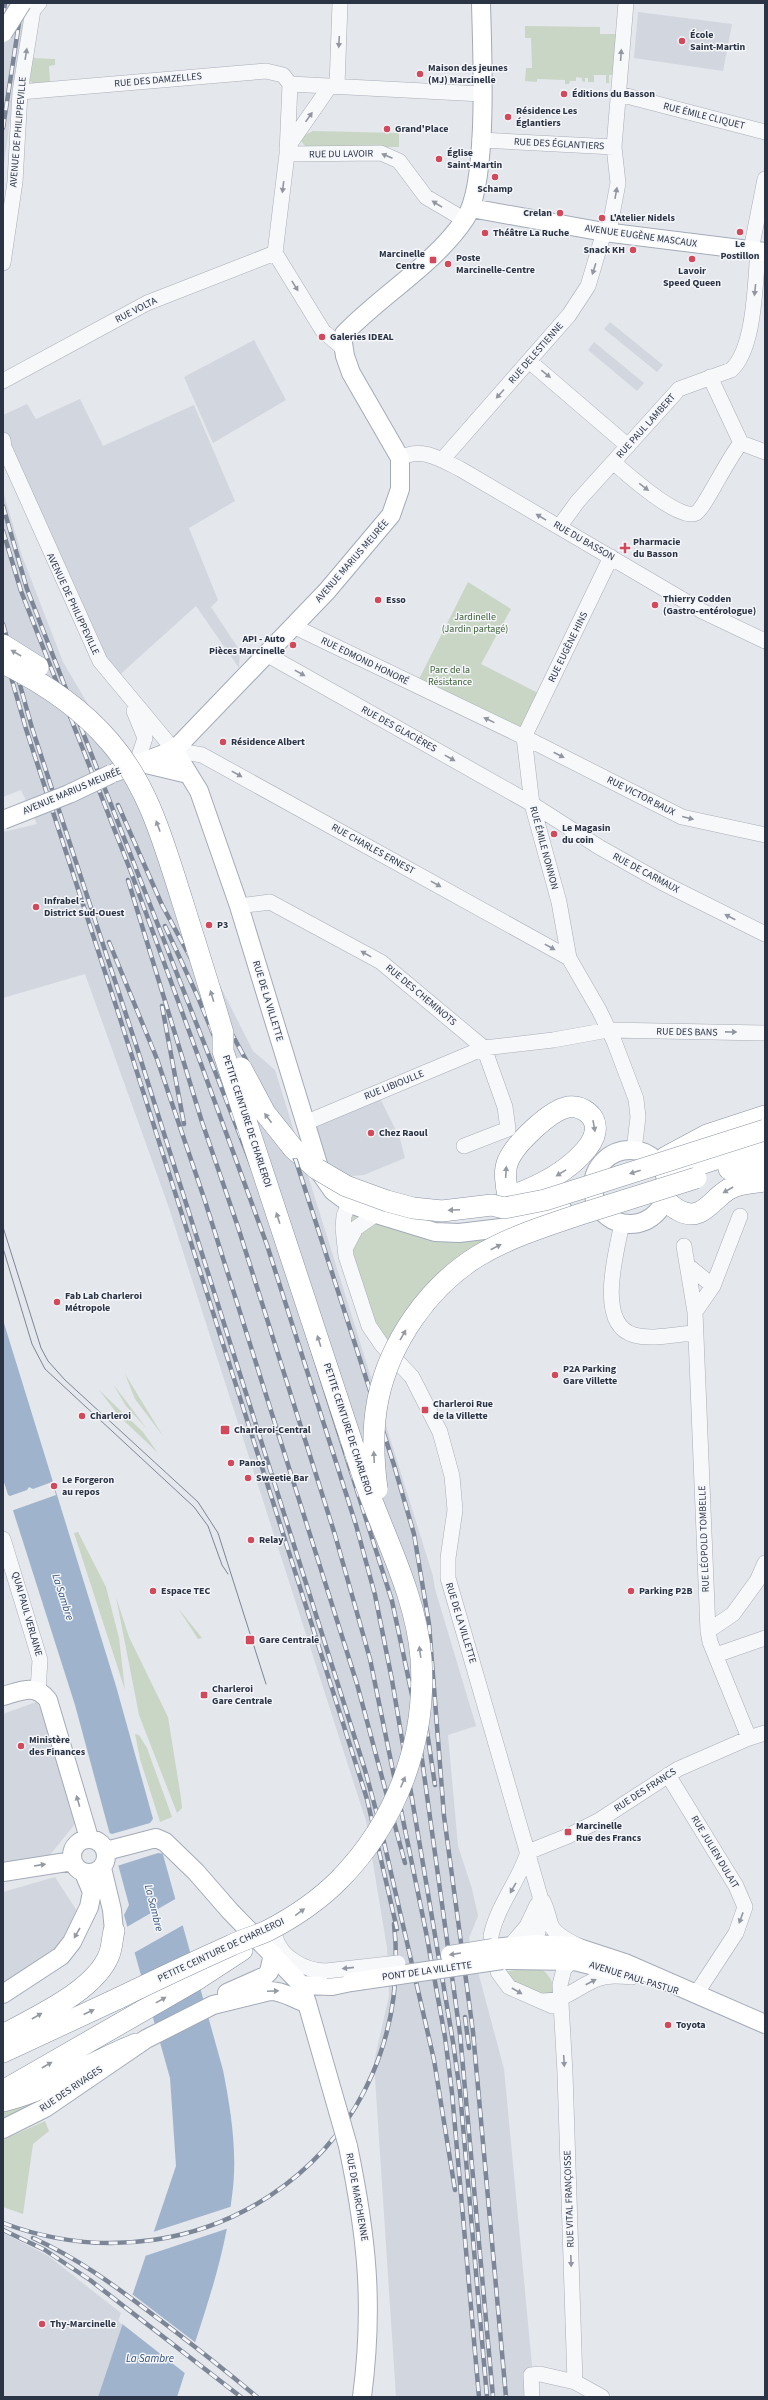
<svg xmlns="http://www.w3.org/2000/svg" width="768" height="2400" font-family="'Source Sans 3',sans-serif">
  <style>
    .built { fill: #d2d6de }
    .green { fill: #c9d6c5 }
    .water { fill: #9fb4cc }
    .pier { fill: #e4e7ec }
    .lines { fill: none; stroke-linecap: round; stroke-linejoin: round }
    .minor-casing { stroke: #a9aeb7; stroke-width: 16 }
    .major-casing { stroke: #a3abb8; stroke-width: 20 }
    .highway-casing { stroke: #8b94a3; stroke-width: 22 }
    .minor { stroke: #f7f8fa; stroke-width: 15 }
    .major { stroke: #fff; stroke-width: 18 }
    .highway { stroke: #fff; stroke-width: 21 }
    .tram { stroke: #7d8696; stroke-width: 1 }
    .rail-casing { stroke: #7d8696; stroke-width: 4.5 }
    .rail { stroke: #f4f6f9; stroke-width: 3; stroke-dasharray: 9; stroke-linecap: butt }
    .minor-bridge-casing { stroke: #a9aeb7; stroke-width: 16; stroke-linecap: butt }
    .major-bridge-casing { stroke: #a3abb8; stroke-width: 20; stroke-linecap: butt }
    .highway-bridge-casing { stroke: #8b94a3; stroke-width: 22; stroke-linecap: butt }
    .minor-bridge { stroke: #f7f8fa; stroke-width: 15 }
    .major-bridge { stroke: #fff; stroke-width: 18 }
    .highway-bridge { stroke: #fff; stroke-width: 21 }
    .oneway { fill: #9196a0 }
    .oneway2 { fill: #959aa2 }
    .poi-dot { fill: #d1495b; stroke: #f4f6f9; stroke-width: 1.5 }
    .labels { text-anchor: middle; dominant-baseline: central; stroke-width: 3; stroke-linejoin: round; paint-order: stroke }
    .poi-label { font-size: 10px; font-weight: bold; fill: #2b3445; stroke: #f4f6f9; text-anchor: start }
    .street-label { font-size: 10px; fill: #2b3445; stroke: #f4f6f9 }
    .park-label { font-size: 10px; fill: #3f6138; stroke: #f4f6f9 }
    .water-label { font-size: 11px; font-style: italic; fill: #34527a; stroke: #f4f6f9 }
  </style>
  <rect width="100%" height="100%" fill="#e4e7ec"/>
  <path class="built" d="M3,3H26L3,171Z
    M638,12L732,24L723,71L634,58Z
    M610,322L663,365L657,372L604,329Z
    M254,340L286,400L213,443L184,377Z
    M594,342L644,383L637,391L588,350Z
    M80,399L103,446L194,405L235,501L189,528L218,600L211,607L240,651L239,668L196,606L115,679L3,440V415L27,404L36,419Z
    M3,491L22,556L63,662L141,794L185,916L253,1051L275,1070L433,1576L435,1589L476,1726L448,1735L458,1846L472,1889L478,1916L469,1938L504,2069L535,2397H396L374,2062L389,1996L387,1948L366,1821L168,1205L85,974L3,998V832L37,824L21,790L3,797Z
    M380,1098L400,1139L405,1158L364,1175L333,1178L316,1126Z
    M36,1702L47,1718L79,1819L49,1856L3,1864V1714Z
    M55,1877L77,1911L60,1945L39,1963L3,1984V1892Z
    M3,2233L47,2255L121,2313L118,2321L123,2325L98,2397H3Z"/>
  <path class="green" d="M525,26L600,27V34H617L615,75H609V83H606V75H594V82H588V78H585V82L582,81V78L576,77V81H570L569,84H565V80L537,79V82L525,81L526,68H532L531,38H525Z
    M32,58L55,59V65L49,66L50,83L34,85L30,81Z
    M313,131L399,133V147H306L301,141L303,136Z
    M468,582L511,609L481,664L544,696L524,737L416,685Z
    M352,1209L489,1236L487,1243L389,1345L373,1326L351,1254L350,1218Z
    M125,1374L163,1436L135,1399Z
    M113,1384L147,1429L126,1406Z
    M99,1390L143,1432L158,1453L119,1416Z
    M78,1532L106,1587L119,1638L125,1690L74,1533Z
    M116,1597L129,1637L168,1717L181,1798L182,1808L177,1813L139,1715Z
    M178,1608L202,1638L198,1639Z
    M135,1734L139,1735L147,1748L172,1817L160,1822L140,1759Z
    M527,1968C530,1969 536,1968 540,1969C549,1972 557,1988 552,1996L522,1989L504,1972Z
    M28,2104L32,2110L3,2125V2109Z
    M45,2121L49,2131L33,2144L23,2214L3,2207V2140Z"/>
  <path class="water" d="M3,1320L116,1686L223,2070C231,2111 238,2154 232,2196C224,2265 198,2331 177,2397H98L176,2166L170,2078L124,1915L129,1905L75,1705L3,1479Z"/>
  <path class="pier" d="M52,1482L56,1495L11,1511L6,1494L10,1496L27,1490L29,1487L33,1489Z
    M155,1816L166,1854L158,1853L117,1866L107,1832L112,1834L150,1823Z
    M177,1898L185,1924L132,1954L125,1928Z
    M233,2206L229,2228L145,2256L153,2232Z
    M132,2294L196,2343L186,2374L121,2323Z"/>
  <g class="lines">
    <defs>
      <path id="minor" d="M290,84L287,154L275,253L323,331L344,349
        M290,84L482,94
        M337,86L340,3
        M20,92L266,71L283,75L290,84
        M619,94L765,132
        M480,140L614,147
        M287,148L330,86
        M287,154L381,153L399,161L426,197L465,220
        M609,231L618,183L614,147L626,3
        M751,250L765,179
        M3,263L15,182L20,92L33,10L39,3
        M529,361L628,446
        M710,377L741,443L765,452
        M3,381L147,303L275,253
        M3,440L4,447L100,661L174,750L202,755L569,958
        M400,458C422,446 442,460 462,470L702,611L765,641
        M442,460L569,315L588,286L604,232
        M614,463C627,474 680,522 696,513C704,509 729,456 741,443
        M559,527L578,501L679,389L731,370C755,349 755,282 758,251
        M293,626L524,737L682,817L765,835
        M266,654L532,804L599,847L663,883L765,934
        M134,711L145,738L136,765
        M524,737L532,804L559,902L569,958L599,1010L614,1041L636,1099L638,1117L634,1150
        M524,737L611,557
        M239,906L270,902L381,962L484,1048L505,1107L508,1129L464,1146
        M305,1123L484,1048L553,1040L608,1030L765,1033
        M349,1203L344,1216L343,1228L346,1256L369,1326L382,1345L412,1377L440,1432L452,1476L455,1510L448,1558V1578L540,1896L538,1932L522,1949
        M622,1223C617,1250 595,1324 634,1335C652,1340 677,1334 695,1333
        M684,1246L695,1312L708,1631L710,1642L749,1738
        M345,1249L356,1228L376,1214
        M687,1265L713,1286
        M695,1312L713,1286L740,1216
        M3,1539L40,1660L38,1690
        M708,1631L733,1614L757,1581L765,1563
        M716,1655L765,1638
        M668,1775L736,1886L745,1907L736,1933L696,1994
        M528,1852L568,1836L598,1821L678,1769L749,1738L765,1733
        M543,1901C547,1909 548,1916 551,1925C556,1937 574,1943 584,1949L564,1969L560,1985L565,2073L575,2382L602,2397
        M275,1936C280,1957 305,1971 326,1971
        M491,1936C497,1906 519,1881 528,1852
        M510,1946L527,1926L537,1905
        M498,1972L509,1987L552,2006
        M543,2001C565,2001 577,1987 597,1979C608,1975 620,1976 632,1977
        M532,2397L531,2375L540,2374L575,2382"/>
      <path id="major" d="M471,208L604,232L765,252
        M174,750L199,791L239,906L321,1174L333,1191L349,1203L376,1214L435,1232L459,1233L501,1228L563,1210
        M142,763L188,774
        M116,772L174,750L179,745L327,591L391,515L400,489V458L351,373L345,356L343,343L344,334C381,295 435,264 465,219C489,184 482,49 481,3
        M593 1187a37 37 0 1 1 74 0a37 37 0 1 1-74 0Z
        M3,1696C21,1691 35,1683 48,1700L89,1838
        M72 1856a17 17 0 1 1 34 0a17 17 0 1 1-34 0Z
        M106,1851L156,1838L165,1842L196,1872L230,1911L295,1978L301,1985L307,2003L338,2111
        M102,1868L112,1910L114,1931
        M3,1872L73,1861
        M493,1948L535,1944L573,1946L625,1963L765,2024
        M502,1960L574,1961L611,1970
        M301,1985L332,1986L351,1982
        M227,1993L265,1976L269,1972L273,1954
        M3,1994L61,1956L72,1942L89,1907L92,1892L84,1873
        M3,2129L45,2108L146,2039L213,2005L270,1991C285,1991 294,2000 307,2003
        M348,2146C367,2237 374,2305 362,2397"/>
      <path id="highway" d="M293,1148L317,1169
        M666,1157L707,1135L765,1116
        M729,1169L765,1165
        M666,1185L691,1167L765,1143
        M517,1194C541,1185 563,1174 581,1155C587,1149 594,1140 595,1132C598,1116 582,1105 568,1107C549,1111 515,1144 508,1161C505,1168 505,1175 506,1182C507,1198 512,1209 527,1216
        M665,1198C668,1204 673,1207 678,1210C703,1224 712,1197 731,1188C741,1183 754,1183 765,1181
        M3,2035C35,2017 95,1991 109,1955C112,1948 112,1939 114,1931
        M3,2052L119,1998
        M3,2091L196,1980L242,1950
        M3,2101C49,2090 91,2062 136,2044"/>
    </defs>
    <use href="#minor" class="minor-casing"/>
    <use href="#major" class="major-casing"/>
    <use href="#highway" class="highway-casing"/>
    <use href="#minor" class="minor"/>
    <use href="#major" class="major"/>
    <use href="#highway" class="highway"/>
    <path class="tram" d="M3,1227L41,1348L48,1361L65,1380L198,1502L218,1533L266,1684
      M3,1248L32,1344L45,1369L194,1507L208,1526L222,1565L228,1574"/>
    <defs>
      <path id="rail" d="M3,17L5,3
        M3,128L22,3
        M3,506L27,589L264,1197L392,1601L415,1709L460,2034L493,2397
        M3,531L21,591L131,872L267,1245L356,1525L375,1595L392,1680L453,2042L460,2092L487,2397
        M3,624L32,728L137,1048L365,1770L380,1825L434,2060L455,2190
        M3,649L26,729L117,1009L367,1799L397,1929
        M118,805L162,905L265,1095L296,1161L394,1465L414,1534L429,1624L444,1816L473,2032L506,2397
        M128,880L202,1122L238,1227L335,1535L370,1659L426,1932L445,2037L452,2093L479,2397
        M165,926L197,995L270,1171L378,1504L409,1610L435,1785
        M109,942L157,1059L205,1201L357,1684L405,1863
        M162,1006L184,1124
        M465,2017L469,2048
        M3,2223C209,2300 418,2145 394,1924
        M3,2230L45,2250L90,2280L241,2397
        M33,2238C80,2259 119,2289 160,2320C193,2345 225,2370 257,2397"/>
    </defs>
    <use href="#rail" class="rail-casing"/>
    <use href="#rail" class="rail"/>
    <defs>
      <path id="minor-bridge" d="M326,1971L398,1963"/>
      <path id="major-bridge" d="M3,33L22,3
        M3,820L69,794L111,774
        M450,1955L493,1948
        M351,1982L502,1960
        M338,2111L348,2146"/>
      <path id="highway-bridge" d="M3,645L38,667
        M3,663C42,682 81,708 110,742C149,787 164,844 182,900C196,945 210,989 223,1033V1051C270,1192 316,1333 362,1473C382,1534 416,1593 421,1658C427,1741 397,1821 339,1880C319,1900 294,1917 269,1930C257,1936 244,1939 232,1945C194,1962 156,1980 119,1998
        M241,1068L265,1113L293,1148
        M317,1169L346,1186L387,1201L413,1208L442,1211L492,1205L504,1208L545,1200L765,1130
        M377,1489C373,1459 372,1429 378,1399C390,1342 428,1287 478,1256C510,1237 545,1226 581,1214C619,1202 658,1190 696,1178"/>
    </defs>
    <use href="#minor-bridge" class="minor-bridge-casing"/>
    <use href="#major-bridge" class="major-bridge-casing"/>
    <use href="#highway-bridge" class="highway-bridge-casing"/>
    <use href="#minor-bridge" class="minor-bridge"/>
    <use href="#major-bridge" class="major-bridge"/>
    <use href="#highway-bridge" class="highway-bridge"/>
  </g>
  <defs><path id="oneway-solid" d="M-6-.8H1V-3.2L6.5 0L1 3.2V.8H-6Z"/></defs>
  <g class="oneway">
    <use href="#oneway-solid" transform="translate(339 42) rotate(93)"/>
    <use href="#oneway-solid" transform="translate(26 54) rotate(-81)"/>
    <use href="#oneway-solid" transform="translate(621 55) rotate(-86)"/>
    <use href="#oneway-solid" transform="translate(309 117) rotate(-55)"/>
    <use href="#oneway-solid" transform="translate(387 156) rotate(-157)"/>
    <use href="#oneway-solid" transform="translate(283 187) rotate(97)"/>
    <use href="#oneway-solid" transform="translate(616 193) rotate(-80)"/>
    <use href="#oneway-solid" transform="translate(437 204) rotate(-148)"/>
    <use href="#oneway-solid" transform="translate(594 269) rotate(108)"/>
    <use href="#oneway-solid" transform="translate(295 286) rotate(58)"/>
    <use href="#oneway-solid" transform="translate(755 290) rotate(96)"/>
    <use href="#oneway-solid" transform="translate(546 374) rotate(39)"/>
    <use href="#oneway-solid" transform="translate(500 394) rotate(132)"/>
    <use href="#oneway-solid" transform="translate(644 487) rotate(37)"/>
    <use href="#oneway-solid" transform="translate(541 517) rotate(-149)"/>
    <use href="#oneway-solid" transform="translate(300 673) rotate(29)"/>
    <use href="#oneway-solid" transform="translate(489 720) rotate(-154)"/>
    <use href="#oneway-solid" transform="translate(559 755) rotate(27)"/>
    <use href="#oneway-solid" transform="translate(450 758) rotate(29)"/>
    <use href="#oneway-solid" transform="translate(237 774) rotate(29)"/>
    <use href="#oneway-solid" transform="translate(688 818) rotate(14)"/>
    <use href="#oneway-solid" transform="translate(436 884) rotate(29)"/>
    <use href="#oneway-solid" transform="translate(730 917) rotate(-153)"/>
    <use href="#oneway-solid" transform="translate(550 947) rotate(29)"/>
    <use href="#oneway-solid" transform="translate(366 954) rotate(-151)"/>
    <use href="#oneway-solid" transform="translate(731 1032) rotate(1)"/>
    <use href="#oneway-solid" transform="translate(513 1888) rotate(120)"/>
    <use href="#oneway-solid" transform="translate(741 1918) rotate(110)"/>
    <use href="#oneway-solid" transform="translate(348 1968) rotate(174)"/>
    <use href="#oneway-solid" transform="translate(591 1982) rotate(-27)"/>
    <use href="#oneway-solid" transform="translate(517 1991) rotate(30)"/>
    <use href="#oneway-solid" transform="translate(564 2061) rotate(87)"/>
    <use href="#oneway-solid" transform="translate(571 2261) rotate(88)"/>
  </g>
  <g class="oneway2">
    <use href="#oneway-solid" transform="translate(16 653) rotate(-150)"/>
    <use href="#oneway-solid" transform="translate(158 826) rotate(-110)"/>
    <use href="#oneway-solid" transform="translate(212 996) rotate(-107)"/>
    <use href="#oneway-solid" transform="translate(268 1118) rotate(-127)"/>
    <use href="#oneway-solid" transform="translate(594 1126) rotate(80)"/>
    <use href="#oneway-solid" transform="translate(506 1172) rotate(-87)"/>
    <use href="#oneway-solid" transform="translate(635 1172) rotate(162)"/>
    <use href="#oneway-solid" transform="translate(561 1173) rotate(148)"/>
    <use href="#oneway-solid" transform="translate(728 1190) rotate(150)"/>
    <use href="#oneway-solid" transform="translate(454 1210) rotate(178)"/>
    <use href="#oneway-solid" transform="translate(278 1218) rotate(-108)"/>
    <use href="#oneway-solid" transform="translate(496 1247) rotate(-27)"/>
    <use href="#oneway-solid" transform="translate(403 1335) rotate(-60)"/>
    <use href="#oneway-solid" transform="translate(319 1341) rotate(-108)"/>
    <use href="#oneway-solid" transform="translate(374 1457) rotate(-93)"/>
    <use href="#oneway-solid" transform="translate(420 1652) rotate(-98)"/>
    <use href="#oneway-solid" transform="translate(403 1782) rotate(-67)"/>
    <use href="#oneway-solid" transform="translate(78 1801) rotate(-106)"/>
    <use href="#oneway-solid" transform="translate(40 1865) rotate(-9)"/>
    <use href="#oneway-solid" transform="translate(300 1912) rotate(-36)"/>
    <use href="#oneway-solid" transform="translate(77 1933) rotate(120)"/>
    <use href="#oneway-solid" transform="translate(455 1954) rotate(171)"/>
    <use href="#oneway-solid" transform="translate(273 1991) rotate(-3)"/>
    <use href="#oneway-solid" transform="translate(161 2000) rotate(-29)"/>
    <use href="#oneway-solid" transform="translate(89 2012) rotate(-25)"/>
    <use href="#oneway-solid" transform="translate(37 2016) rotate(-30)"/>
    <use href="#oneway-solid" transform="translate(47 2065) rotate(-30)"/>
  </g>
  <g class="poi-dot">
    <circle cx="682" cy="41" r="4"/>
    <circle cx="420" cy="74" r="4"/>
    <circle cx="564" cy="94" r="4"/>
    <circle cx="508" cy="117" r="4"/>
    <circle cx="387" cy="129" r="4"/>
    <circle cx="439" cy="159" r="4"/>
    <circle cx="495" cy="177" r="4"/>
    <circle cx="560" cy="213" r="4"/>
    <circle cx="602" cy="218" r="4"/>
    <circle cx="740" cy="232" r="4"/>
    <circle cx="485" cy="233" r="4"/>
    <circle cx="633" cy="250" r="4"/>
    <circle cx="692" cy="259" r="4"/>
    <rect x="429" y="256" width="8" height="8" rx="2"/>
    <circle cx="448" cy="264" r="4"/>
    <circle cx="322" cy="337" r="4"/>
    <path d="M623 542h4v4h4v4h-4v4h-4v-4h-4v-4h4z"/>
    <circle cx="378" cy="600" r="4"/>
    <circle cx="655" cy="605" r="4"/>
    <circle cx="293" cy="645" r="4"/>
    <circle cx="223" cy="742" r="4"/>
    <circle cx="554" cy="834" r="4"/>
    <circle cx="36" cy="907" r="4"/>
    <circle cx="209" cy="925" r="4"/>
    <circle cx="371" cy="1133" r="4"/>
    <circle cx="57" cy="1302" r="4"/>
    <circle cx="555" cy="1375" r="4"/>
    <rect x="421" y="1406" width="8" height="8" rx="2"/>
    <circle cx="82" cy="1416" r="4"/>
    <rect x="220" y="1425" width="10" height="10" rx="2"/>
    <circle cx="231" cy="1463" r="4"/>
    <circle cx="248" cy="1478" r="4"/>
    <circle cx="54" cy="1486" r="4"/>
    <circle cx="251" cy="1540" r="4"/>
    <circle cx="153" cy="1591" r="4"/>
    <circle cx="631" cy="1591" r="4"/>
    <rect x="245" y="1635" width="10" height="10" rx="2"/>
    <rect x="200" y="1691" width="8" height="8" rx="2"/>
    <circle cx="21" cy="1746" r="4"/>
    <rect x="564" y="1828" width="8" height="8" rx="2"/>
    <circle cx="668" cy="2025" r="4"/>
    <circle cx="42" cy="2324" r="4"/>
  </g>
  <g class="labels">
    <g class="poi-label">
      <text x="690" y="35">École<tspan x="690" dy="12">Saint-Martin</tspan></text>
      <text x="428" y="68">Maison des jeunes<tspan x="428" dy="12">(MJ) Marcinelle</tspan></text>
      <text x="572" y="94">Éditions du Basson</text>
      <text x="516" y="111">Résidence Les<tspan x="516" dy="12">Églantiers</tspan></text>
      <text x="395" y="129">Grand'Place</text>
      <text x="447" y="153">Église<tspan x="447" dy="12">Saint-Martin</tspan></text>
      <text x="495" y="189" text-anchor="middle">Schamp</text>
      <text x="552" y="213" text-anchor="end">Crelan</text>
      <text x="610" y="218">L'Atelier Nidels</text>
      <text x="493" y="233">Théâtre La Ruche</text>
      <text x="740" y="244" text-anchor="middle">Le<tspan x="740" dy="12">Postillon</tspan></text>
      <text x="625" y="250" text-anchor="end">Snack KH</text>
      <text x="425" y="254" text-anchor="end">Marcinelle<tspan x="425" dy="12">Centre</tspan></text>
      <text x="456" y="258">Poste<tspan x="456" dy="12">Marcinelle-Centre</tspan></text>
      <text x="692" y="271" text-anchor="middle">Lavoir<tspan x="692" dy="12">Speed Queen</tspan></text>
      <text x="330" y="337">Galeries IDEAL</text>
      <text x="633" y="542">Pharmacie<tspan x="633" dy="12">du Basson</tspan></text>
      <text x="663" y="599">Thierry Codden<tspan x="663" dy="12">(Gastro-entérologue)</tspan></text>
      <text x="386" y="600">Esso</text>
      <text x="285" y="639" text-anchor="end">API - Auto<tspan x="285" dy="12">Pièces Marcinelle</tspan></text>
      <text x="231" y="742">Résidence Albert</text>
      <text x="562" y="828">Le Magasin<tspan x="562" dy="12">du coin</tspan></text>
      <text x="44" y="901">Infrabel -<tspan x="44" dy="12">District Sud-Ouest</tspan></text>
      <text x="217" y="925">P3</text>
      <text x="379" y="1133">Chez Raoul</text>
      <text x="65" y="1296">Fab Lab Charleroi<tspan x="65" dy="12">Métropole</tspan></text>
      <text x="563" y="1369">P2A Parking<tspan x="563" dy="12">Gare Villette</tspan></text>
      <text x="433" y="1404">Charleroi Rue<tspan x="433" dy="12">de la Villette</tspan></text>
      <text x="90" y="1416">Charleroi</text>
      <text x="234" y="1430">Charleroi-Central</text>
      <text x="239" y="1463">Panos</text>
      <text x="256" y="1478">Sweetie Bar</text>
      <text x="62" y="1480">Le Forgeron<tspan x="62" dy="12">au repos</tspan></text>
      <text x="259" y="1540">Relay</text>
      <text x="161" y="1591">Espace TEC</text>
      <text x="639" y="1591">Parking P2B</text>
      <text x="259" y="1640">Gare Centrale</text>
      <text x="212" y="1689">Charleroi<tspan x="212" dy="12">Gare Centrale</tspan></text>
      <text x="29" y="1740">Ministère<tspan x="29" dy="12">des Finances</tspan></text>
      <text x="576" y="1826">Marcinelle<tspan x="576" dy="12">Rue des Francs</tspan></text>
      <text x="676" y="2025">Toyota</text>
      <text x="50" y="2324">Thy-Marcinelle</text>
    </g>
    <g class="street-label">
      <text transform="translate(158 80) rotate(-5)">RUE DES DAMZELLES</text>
      <text transform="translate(704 116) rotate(14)">RUE ÉMILE CLIQUET</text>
      <text transform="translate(18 132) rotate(-85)">AVENUE DE PHILIPPEVILLE</text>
      <text transform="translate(559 144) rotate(3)">RUE DES ÉGLANTIERS</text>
      <text transform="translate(341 154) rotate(-1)">RUE DU LAVOIR</text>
      <text transform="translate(641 236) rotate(8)">AVENUE EUGÈNE MASCAUX</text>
      <text transform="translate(136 310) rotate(-27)">RUE VOLTA</text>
      <text transform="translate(536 353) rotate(-49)">RUE DELESTIENNE</text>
      <text transform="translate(646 426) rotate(-48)">RUE PAUL LAMBERT</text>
      <text transform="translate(584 541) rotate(30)">RUE DU BASSON</text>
      <text transform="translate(352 561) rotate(-49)">AVENUE MARIUS MEURÉE</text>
      <text transform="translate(73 604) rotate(65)">AVENUE DE PHILIPPEVILLE</text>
      <text transform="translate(568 647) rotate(-64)">RUE EUGÈNE HINS</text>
      <text transform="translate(365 661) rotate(26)">RUE EDMOND HONORÉ</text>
      <text transform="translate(399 729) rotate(29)">RUE DES GLACIÈRES</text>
      <text transform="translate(72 791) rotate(-23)">AVENUE MARIUS MEURÉE</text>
      <text transform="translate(641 796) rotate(27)">RUE VICTOR BAUX</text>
      <text transform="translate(544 848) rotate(75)">RUE ÉMILE NONNON</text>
      <text transform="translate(373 849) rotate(29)">RUE CHARLES ERNEST</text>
      <text transform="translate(646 873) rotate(28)">RUE DE CARMAUX</text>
      <text transform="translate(421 995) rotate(40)">RUE DES CHEMINOTS</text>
      <text transform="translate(268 1001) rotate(73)">RUE DE LA VILLETTE</text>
      <text transform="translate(687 1032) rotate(1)">RUE DES BANS</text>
      <text transform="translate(394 1085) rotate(-22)">RUE LIBIOULLE</text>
      <text transform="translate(247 1121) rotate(72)">PETITE CEINTURE DE CHARLEROI</text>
      <text transform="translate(348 1429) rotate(72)">PETITE CEINTURE DE CHARLEROI</text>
      <text transform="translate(704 1539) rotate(-92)">RUE LÉOPOLD TOMBELLE</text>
      <text transform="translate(27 1614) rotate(74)">QUAI PAUL VERLAINE</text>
      <text transform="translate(461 1623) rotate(73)">RUE DE LA VILLETTE</text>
      <text transform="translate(645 1790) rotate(-33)">RUE DES FRANCS</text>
      <text transform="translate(715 1852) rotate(59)">RUE JULIEN DULAIT</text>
      <text transform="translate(221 1950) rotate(-25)">PETITE CEINTURE DE CHARLEROI</text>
      <text transform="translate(427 1971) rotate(-8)">PONT DE LA VILLETTE</text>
      <text transform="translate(634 1978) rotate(17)">AVENUE PAUL PASTUR</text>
      <text transform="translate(71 2089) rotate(-34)">RUE DES RIVAGES</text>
      <text transform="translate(357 2197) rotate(80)">RUE DE MARCHIENNE</text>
      <text transform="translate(569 2199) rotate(-92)">RUE VITAL FRANÇOISSE</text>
    </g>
    <g class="park-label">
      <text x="475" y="617">Jardinelle<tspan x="475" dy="12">(Jardin partagé)</tspan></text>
      <text x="450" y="670">Parc de la<tspan x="450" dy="12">Résistance</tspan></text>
    </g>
    <g class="water-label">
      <text transform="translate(63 1597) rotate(72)">La Sambre</text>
      <text transform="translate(154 1908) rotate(76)">La Sambre</text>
      <text x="150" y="2358">La Sambre</text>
    </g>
  </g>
  <rect width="768" height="2400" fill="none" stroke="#2b3445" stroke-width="8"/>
</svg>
